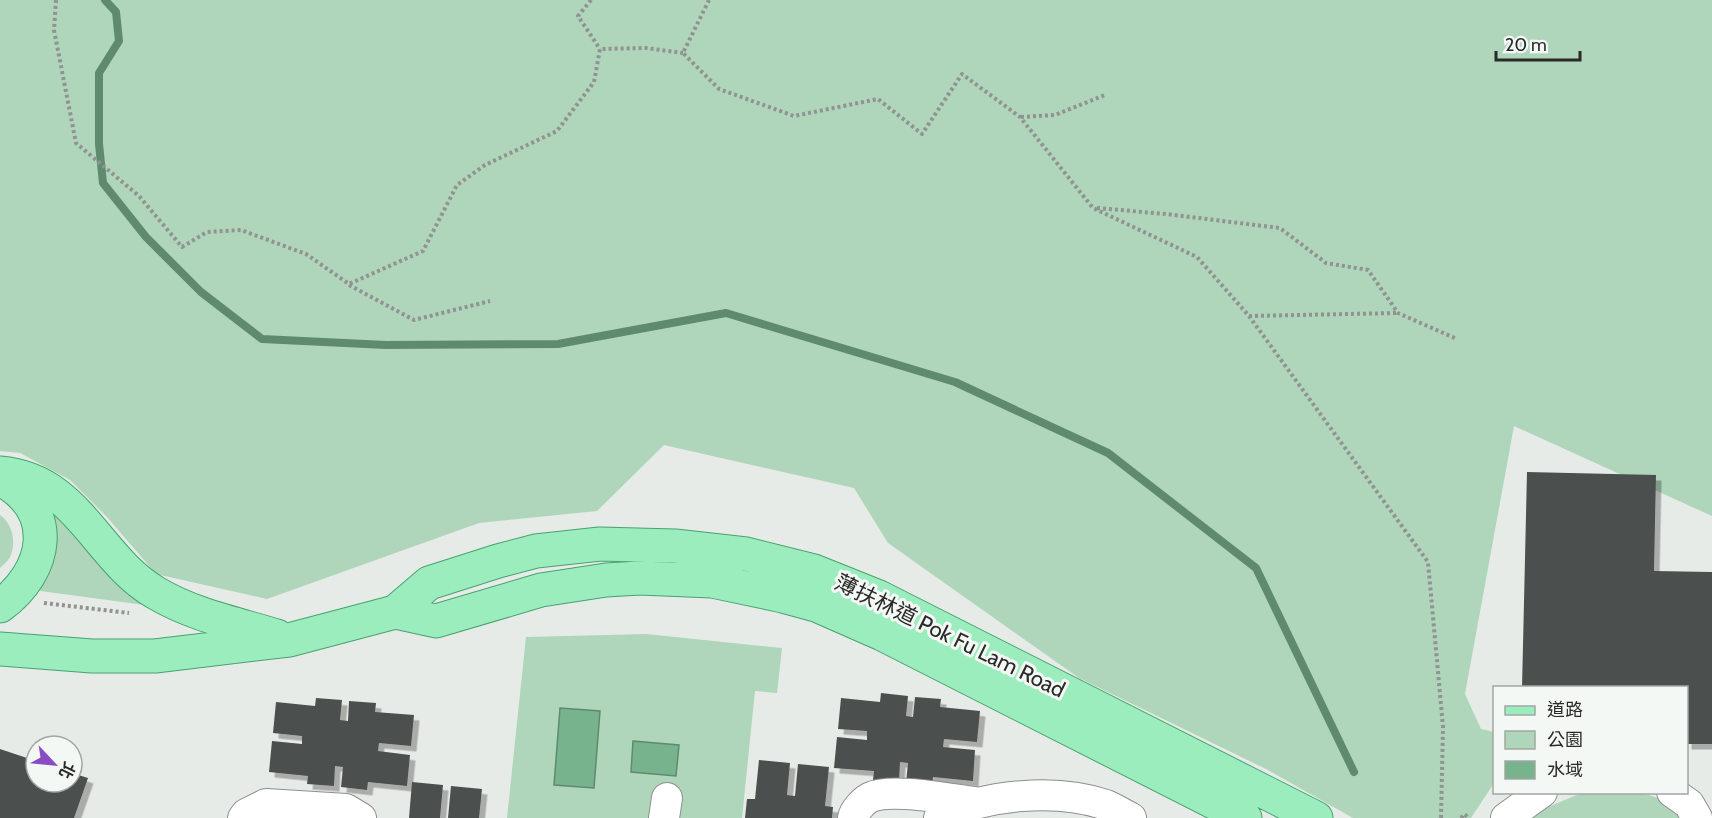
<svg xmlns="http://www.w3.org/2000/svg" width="1712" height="818" font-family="Cabin,'Noto Sans TC',sans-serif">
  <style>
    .green { fill: #afd5bb }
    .water { fill: #77b38c; stroke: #608a6e; stroke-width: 1.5 }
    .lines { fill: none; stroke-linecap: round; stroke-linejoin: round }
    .stream { stroke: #608a6e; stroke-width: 8 }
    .building { fill: #4c504d; filter: url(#shadow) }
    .minor-casing { stroke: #8c908d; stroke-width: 32 }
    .major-casing { stroke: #48a16e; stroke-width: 35 }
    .path { stroke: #909391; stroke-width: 4; stroke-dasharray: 3 3; stroke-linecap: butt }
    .minor { stroke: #fff; stroke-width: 30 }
    .major { stroke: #9bedbe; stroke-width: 33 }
    .labels { text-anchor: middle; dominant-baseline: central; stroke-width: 6; stroke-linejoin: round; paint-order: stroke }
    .street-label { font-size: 22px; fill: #292a29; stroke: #f3f8f5 }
  </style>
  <defs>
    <filter id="shadow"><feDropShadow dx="5.5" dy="5.5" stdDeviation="0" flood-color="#0004"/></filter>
  </defs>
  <rect width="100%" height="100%" fill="#e6ebe7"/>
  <path class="green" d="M0,0H1712V516L1514,426L1465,694L1481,729L1494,732V783L1471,818H1353L1268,770L1079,678L888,543L854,488L664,445L597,511L479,523L267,599L156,574L107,517L70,480L20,453L0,451Z
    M39,497L152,606L33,590Z
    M0,515C12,523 17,542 10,557C8,561 3,565 0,568Z
    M646,634L782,648L777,693L755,691L742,818H678L680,799L652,797L649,818H507L526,637Z
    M1584,792C1616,793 1661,785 1681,818H1529L1548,807Z"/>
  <path class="water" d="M560,708L600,711L594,788L554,785Z
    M633,741L679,745L676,776L631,772Z"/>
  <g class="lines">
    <path class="stream" d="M105,0L116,12L119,41L99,73V144L103,183L146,237L201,292L262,339L386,345L558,344L726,313L955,382L1108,453L1256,568L1354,772"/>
  </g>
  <path class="building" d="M1527,472L1656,475L1654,571L1712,572V744H1686V688H1522Z
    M881,693L908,696L906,716L913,717L915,697L941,699L940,707L980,711L977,742L944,739L943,747L975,750L973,781L933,777L932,786L906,783L908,763L900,762L899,782L873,780L874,771L834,768L837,737L867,740V731L838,729L841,698L880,702Z
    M316,698L342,700L340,720L348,721L349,701L376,703L375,712L414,715L411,746L379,743L378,751L410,755L407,786L368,782L367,790L341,787L343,767L335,766L334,786L307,784L308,776L269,772L272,741L302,744V736L273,733L276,702L315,706Z
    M0,749L36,761V782H72V773L88,778L74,818H0Z
    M759,760L790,763L787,795L795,796L798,764L829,767L825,806L833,807L832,818H745L747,799H755Z
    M412,782L443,785L440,818H409Z
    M451,786L482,789L479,818H448Z"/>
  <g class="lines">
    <defs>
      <path id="minor" d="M1672,792L1689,804L1697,818
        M243,818L246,814L266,804L346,809L361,818
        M664,818L667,798
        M853,818C854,811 864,800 871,797C892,788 949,799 974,802
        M939,818C985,794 1057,788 1106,805C1114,808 1123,814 1131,818
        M1506,818L1542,792"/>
      <path id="major" d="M0,473C78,479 96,558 156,593C193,615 237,624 277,636
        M0,479C59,510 48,571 0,606
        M395,612L436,621L541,590L606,580L640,578L712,581L783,596L816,605L882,634L1245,818
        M0,649L92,656H155L289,640L395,612L429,583L498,561L536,551L600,544L675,546L746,554L814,571L879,597L1316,818"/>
    </defs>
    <use href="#minor" class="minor-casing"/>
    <use href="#major" class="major-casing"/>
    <path class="path" d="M56,0L54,30L76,143L139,196L182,247L207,232L241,230L306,254L349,284L423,251L457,185L485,165L557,131L594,82L600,49L646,48L683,53
      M591,0L578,16L600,49
      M709,0L683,53L719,89L794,116L878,99L922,134L962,74L1020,117L1093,208L1197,257L1249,316L1428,562L1443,727L1441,818
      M1021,117L1055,115L1105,95
      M1097,208L1166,214L1280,228L1326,263L1368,270L1398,313L1457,339
      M349,285L414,320L490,301
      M1249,316L1397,313
      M44,603L129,613
      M1461,818L1464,814L1469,818"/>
    <use href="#minor" class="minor"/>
    <use href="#major" class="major"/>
  </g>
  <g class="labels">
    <g class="street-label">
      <text transform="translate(950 636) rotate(26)">薄扶林道 Pok Fu Lam Road</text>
    </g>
  </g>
  <rect x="1493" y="686" width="195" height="108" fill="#f3f8f5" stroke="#a2a6a3" stroke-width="1.5"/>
  <rect x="1505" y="706" width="30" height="9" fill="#9bedbe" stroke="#a2a6a3" stroke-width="1.5"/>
  <text x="1547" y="716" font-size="18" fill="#292a29">道路</text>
  <rect x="1505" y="731" width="30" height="18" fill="#afd5bb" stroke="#a2a6a3" stroke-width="1.5"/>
  <text x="1547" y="746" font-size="18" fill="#292a29">公園</text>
  <rect x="1505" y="761" width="30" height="18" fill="#77b38c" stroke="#a2a6a3" stroke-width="1.5"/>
  <text x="1547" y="776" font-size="18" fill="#292a29">水域</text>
  <g transform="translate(54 764) rotate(116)"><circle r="28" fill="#f3f8f5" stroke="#a2a6a3" stroke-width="1.5"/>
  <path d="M0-4.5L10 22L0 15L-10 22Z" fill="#8a4cc2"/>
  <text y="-9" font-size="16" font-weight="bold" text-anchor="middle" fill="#292a29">北</text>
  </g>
  <path d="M1496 51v9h84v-9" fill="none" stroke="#292a29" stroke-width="3"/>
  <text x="1505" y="51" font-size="18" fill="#292a29" stroke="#f3f8f5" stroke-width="4.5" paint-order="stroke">20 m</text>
</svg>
